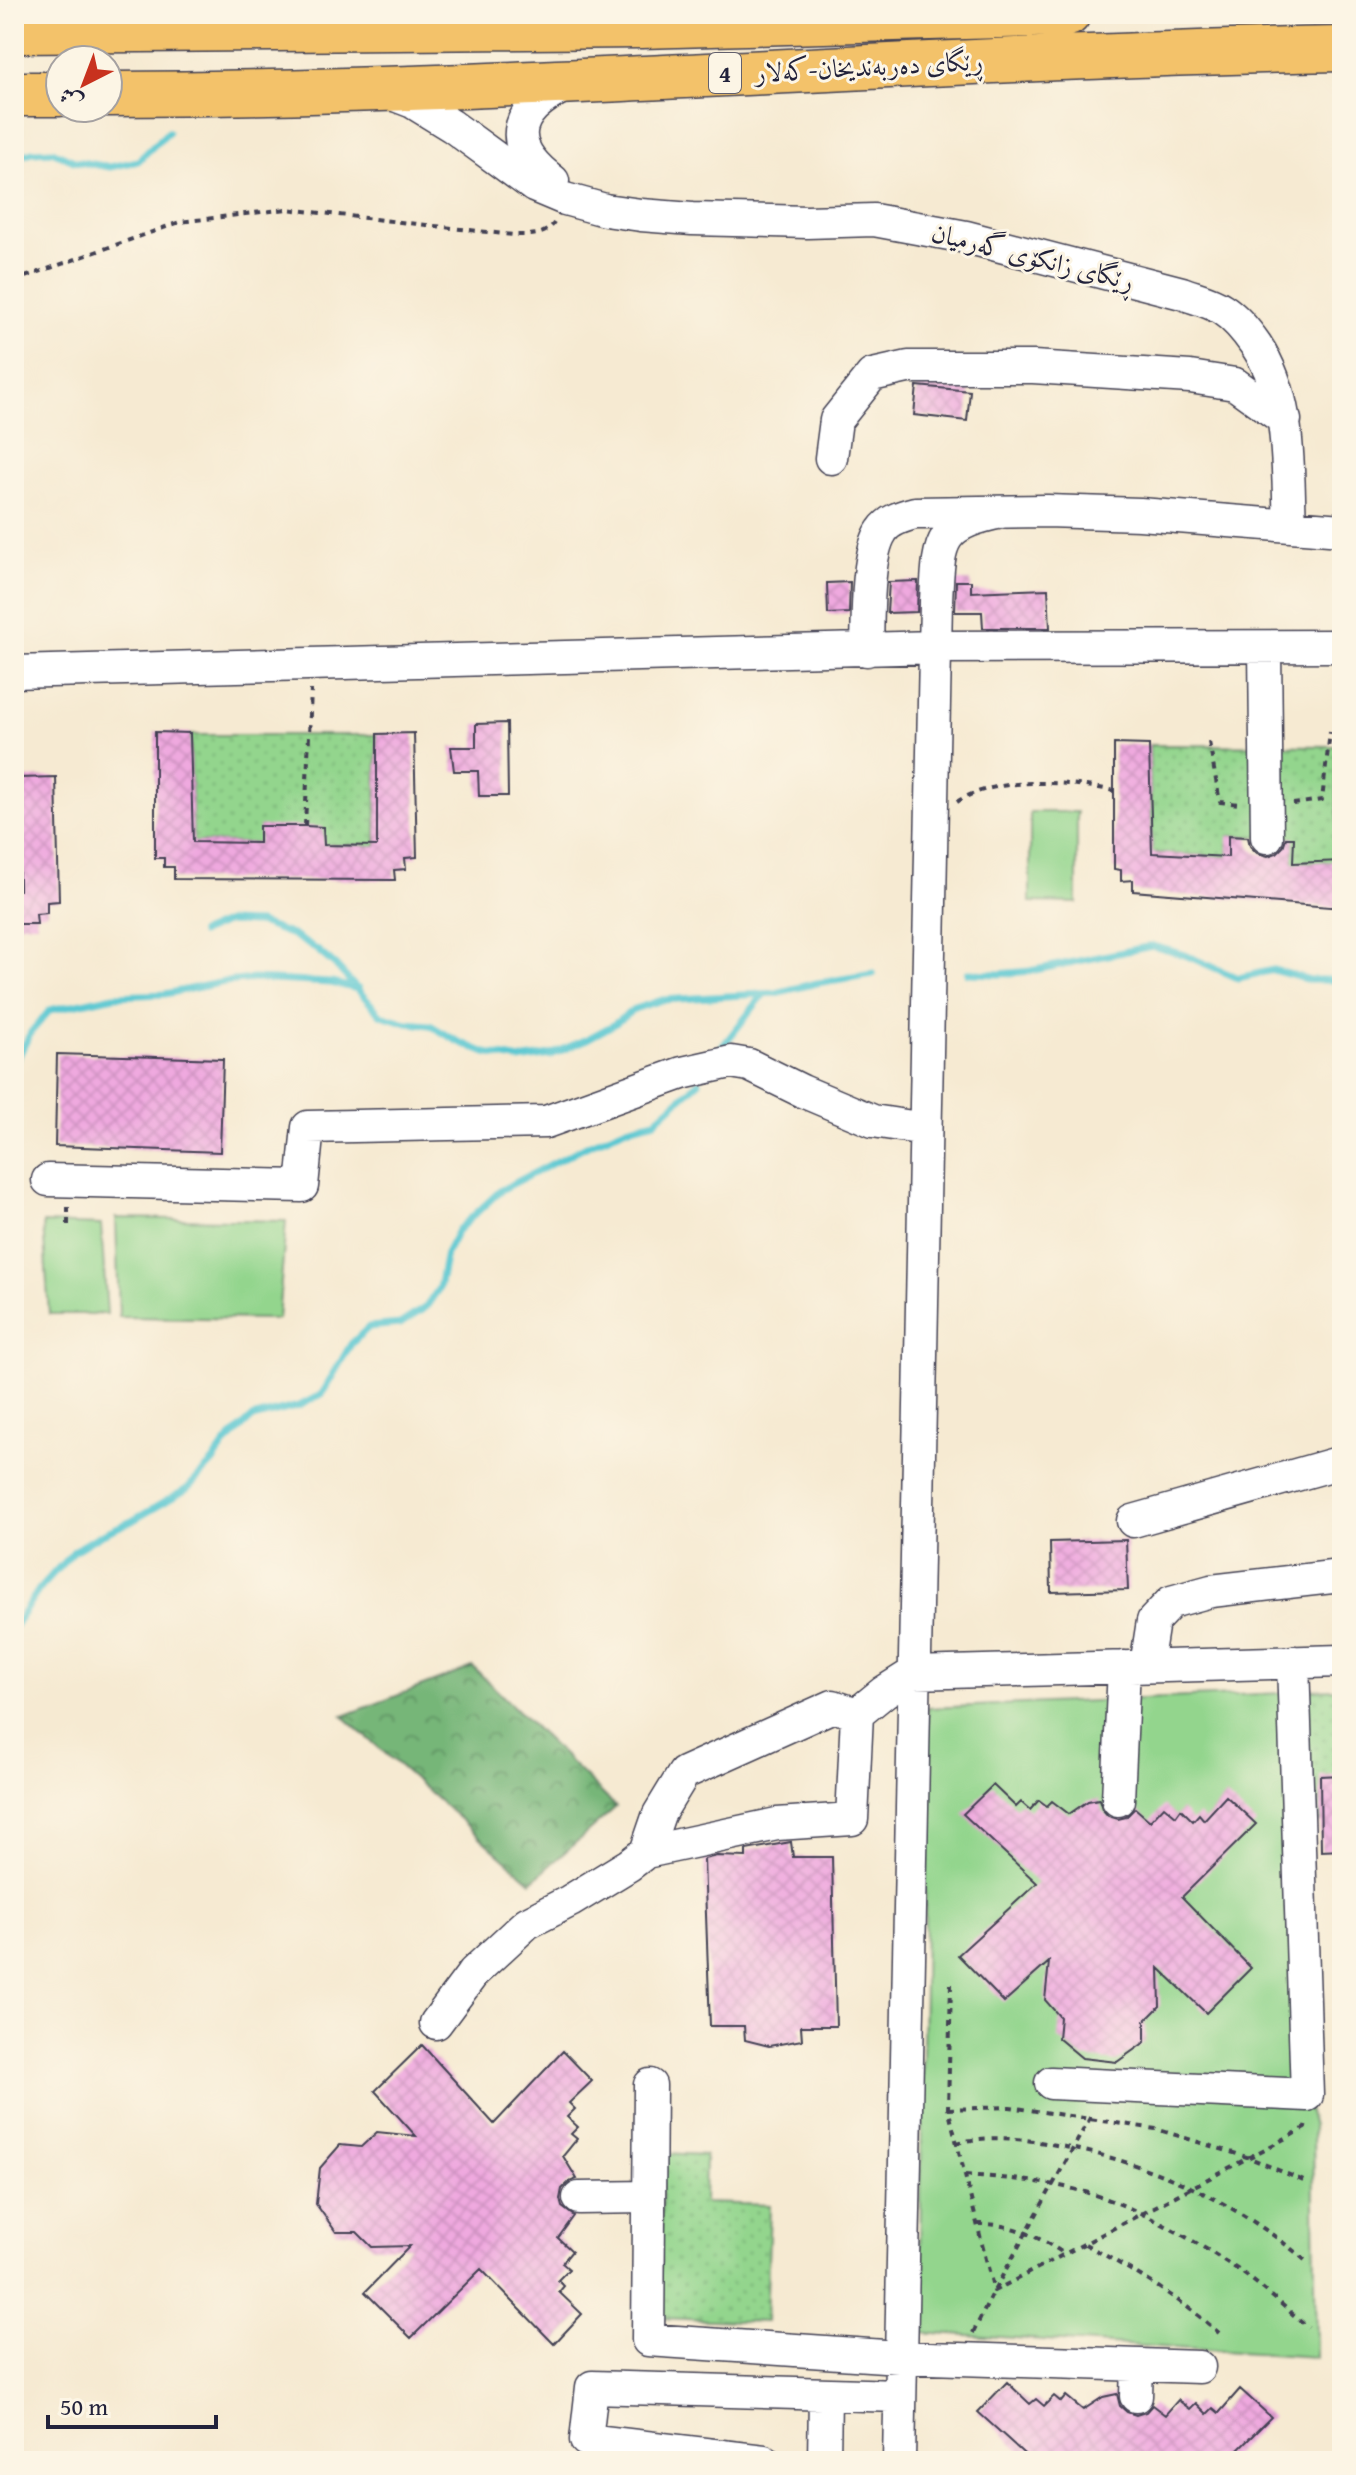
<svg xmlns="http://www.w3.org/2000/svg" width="1356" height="2475" font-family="'Gentium Book Plus',Amiri,serif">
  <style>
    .grass { fill: url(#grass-dots); stroke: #5a7c64; stroke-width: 2 }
    .forest { fill: url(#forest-crowns); stroke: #4c6c5a; stroke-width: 2 }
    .park { fill: #93d58d; stroke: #5a7c64; stroke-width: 2 }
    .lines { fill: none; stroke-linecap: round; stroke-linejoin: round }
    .stream { stroke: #5bc8d2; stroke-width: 7 }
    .building { fill: url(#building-cross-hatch) }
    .minor-casing { stroke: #424052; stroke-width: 35 }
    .highway-casing { stroke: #424052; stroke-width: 47 }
    .path { stroke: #424052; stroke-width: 4; stroke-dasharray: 6 6; stroke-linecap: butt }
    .minor { stroke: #fff; stroke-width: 32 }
    .highway { stroke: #f3c26a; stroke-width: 44 }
    .labels { text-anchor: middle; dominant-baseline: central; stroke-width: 6; stroke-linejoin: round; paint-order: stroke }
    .shield { fill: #fcf5e5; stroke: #63616e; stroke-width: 2 }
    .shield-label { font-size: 24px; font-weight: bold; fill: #22223b }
    .street-label { font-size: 26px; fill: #22223b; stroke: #fcf5e5 }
  </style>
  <defs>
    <pattern id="grass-dots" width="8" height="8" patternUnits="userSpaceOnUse" patternTransform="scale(2)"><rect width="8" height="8" fill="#93d58d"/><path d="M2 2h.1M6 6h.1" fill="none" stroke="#7eb77b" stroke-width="1.8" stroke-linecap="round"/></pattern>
    <pattern id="forest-crowns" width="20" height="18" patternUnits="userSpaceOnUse" patternTransform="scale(2)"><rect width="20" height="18" fill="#76b678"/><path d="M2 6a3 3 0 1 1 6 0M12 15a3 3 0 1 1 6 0" fill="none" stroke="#609464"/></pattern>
    <pattern id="building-cross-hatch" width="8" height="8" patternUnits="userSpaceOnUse" patternTransform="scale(2)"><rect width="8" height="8" fill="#efa9df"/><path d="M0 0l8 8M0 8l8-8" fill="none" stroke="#cd91c0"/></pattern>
  </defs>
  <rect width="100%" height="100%" fill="#fcf5e5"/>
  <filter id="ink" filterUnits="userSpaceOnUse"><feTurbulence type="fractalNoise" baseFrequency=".0125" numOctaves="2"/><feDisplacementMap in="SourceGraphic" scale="16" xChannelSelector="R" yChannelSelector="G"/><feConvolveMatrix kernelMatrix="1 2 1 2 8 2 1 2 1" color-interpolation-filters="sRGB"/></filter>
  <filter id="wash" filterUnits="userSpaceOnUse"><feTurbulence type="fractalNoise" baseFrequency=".006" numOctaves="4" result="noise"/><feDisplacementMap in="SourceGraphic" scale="32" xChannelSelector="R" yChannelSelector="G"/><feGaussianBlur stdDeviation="1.8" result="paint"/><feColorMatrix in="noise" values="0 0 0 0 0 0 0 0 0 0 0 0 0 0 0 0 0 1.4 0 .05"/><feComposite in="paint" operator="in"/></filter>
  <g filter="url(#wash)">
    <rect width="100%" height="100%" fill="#f6ead2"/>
    <path class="grass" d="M190,735H377L376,846L193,842Z
      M1149,745L1336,746L1338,862L1293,863V838L1229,836L1228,857L1152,853Z
      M1342,1689V1821L1310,1822L1304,1690Z
      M663,2153L705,2155L704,2203L770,2205L766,2322L658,2318Z"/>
    <path class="forest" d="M473,1667L616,1807L531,1882L343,1716Z"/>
    <path class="park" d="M1030,812H1077V903L1030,902Z
      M116,1218L286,1221L278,1319L119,1317Z
      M43,1223L101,1225L107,1314H49Z
      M1283,1693L1298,2070L1313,2127L1316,2357L919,2332L928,1708Z"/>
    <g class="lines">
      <path class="stream" d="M14,158L32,152L52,151L74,161L110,167L138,161L168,132
        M201,933L227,922L259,923L292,935L317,950L336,966L381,1015L407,1023L430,1025L457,1041L486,1053L520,1060L551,1055L587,1039L613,1025L634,1009L662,1000L776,993L817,983L873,974
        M968,973L999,974L1030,971L1152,946L1185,955L1238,978L1273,970L1310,980H1342
        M722,1047L764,994
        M14,1065L31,1032L50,1010L114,996L165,994L224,982L253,979L331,983L358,989
        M14,1627L40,1588L74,1551L100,1535L132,1521L187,1489L213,1462L226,1443L252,1418L299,1406L322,1394L351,1344L369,1327L400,1324L426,1307L439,1288L446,1253L458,1230L501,1190L590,1144L627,1128L655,1121L699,1082"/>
    </g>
    <g id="blocks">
      <path class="building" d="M917,386L970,391L967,421L914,415Z
        M918,581L917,612L887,613L889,582Z
        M956,581H971V592L1048,589L1050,628H983L982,612H955Z
        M850,582L849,613L828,614L827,583Z
        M507,723L508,796H479L478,771H454L451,747H476V724Z
        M155,732L190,733L193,842L259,843V826H305L323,827L324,845L377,846V734L414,733L417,857L405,858L406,869L394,870L395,880L174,879V867H164V858H155Z
        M1114,744L1149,745L1152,853L1228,857V836L1248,837L1250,846L1257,853L1268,856L1277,853L1283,847L1286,838H1294L1293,863L1342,861V908L1133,891V880L1121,881V870L1114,869Z
        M56,777L59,901L47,902V913L36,914L37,924H14V890H19L18,778Z
        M57,1054L223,1059L220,1152L55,1146Z
        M1126,1540L1128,1590L1051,1592L1050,1542Z
        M1342,1775V1850L1321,1851L1320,1776Z
        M993,1785L1016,1807L1021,1802L1030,1810L1039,1800L1047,1806L1052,1801L1069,1814L1088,1801L1099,1799L1102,1809L1108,1816L1118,1819L1126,1817L1135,1808L1150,1821L1164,1806L1176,1816L1181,1809L1193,1821L1199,1814L1204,1820L1226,1796L1256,1824L1182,1897L1251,1968L1206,2013L1159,1968L1160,2006L1145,2021V2042L1117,2062L1082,2058L1058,2038L1060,2017L1045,2000L1049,1962L1004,2002L958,1955L1037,1883L963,1814Z
        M791,1842L793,1857H832L836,2026H801L802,2040L769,2046L745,2040L744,2026H710L704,1859L717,1856L746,1857V1850Z
        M422,2045L494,2124L563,2051L592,2081L569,2103L575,2109L567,2117L578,2127L571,2134L577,2139L563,2156L577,2179L569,2182L562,2189L560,2199L562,2207L574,2216L558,2238L572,2251L562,2263L569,2269L558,2280L564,2286L559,2292L582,2314L554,2344L481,2269L411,2338L365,2292L410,2246L372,2247L357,2232H336L316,2204L320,2168L340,2145L361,2147L377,2132L416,2136L375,2091Z
        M1007,2382L1030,2404L1036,2399L1044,2406L1054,2396L1061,2402L1066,2396L1083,2410L1103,2397L1117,2394L1120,2406L1127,2412L1136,2415L1146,2412L1152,2405L1165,2415L1178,2400L1190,2409L1196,2403L1207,2414L1213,2408L1219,2413L1240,2389L1271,2417L1227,2461H1032L978,2412Z"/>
    </g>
  </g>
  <g filter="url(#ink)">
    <use href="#blocks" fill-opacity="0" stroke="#424052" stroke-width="2"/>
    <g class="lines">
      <defs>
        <path id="minor" d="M387,92L413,102L452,126L534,186L565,199L605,210L641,215L692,219L807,222L874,220L966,237L1182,293C1195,298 1210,301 1222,309C1236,318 1247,332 1256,345C1292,399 1287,464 1290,526
          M553,181C499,140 518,107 573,82
          M831,458L836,420L872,375L908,367H1033L1190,377L1235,384L1285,420
          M1265,647L1267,837
          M867,650C868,621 866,554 882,531C889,520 903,516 915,513L1047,511L1140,514L1342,530
          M14,672L935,647L1342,646
          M48,1180L302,1186L308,1127L546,1122L682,1073L731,1062L749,1065L802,1091L873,1121L925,1129
          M1133,1521L1342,1462
          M1146,1666L1153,1621L1171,1602L1211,1591L1332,1577
          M1118,1800L1124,1667
          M646,1852L659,1814L684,1773L833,1706L857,1714
          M436,2023L474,1972L527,1923L570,1901L629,1865L646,1852L777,1824L852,1819L857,1714L884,1692L914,1673L1342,1661
          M1051,2083L1307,2095L1293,1662
          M650,2085L648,2340L899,2357L1199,2367
          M579,2198L648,2197
          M1136,2396L1137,2365
          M764,2461L586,2440L592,2387L899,2396
          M824,2461L825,2395
          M899,2461L936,601C939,542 937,524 1002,512"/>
        <path id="highway" d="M14,31L642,26L1068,14
          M14,94H60
          M108,94C520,93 930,57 1342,49"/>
      </defs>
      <use href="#minor" class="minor-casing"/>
      <use href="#highway" class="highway-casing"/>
      <path class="path" d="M14,281L180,222L287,209L513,235C528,235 545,237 554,223
        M1209,742L1220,802L1240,804
        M957,802C995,776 1071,781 1114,791
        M1293,804L1322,800L1330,732
        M305,826L311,690
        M68,1207V1225
        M951,1984L948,2108L994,2291L1305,2128L1306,2122
        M948,2109L1010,2107L1156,2129L1250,2158L1306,2182
        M956,2143C993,2134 1028,2139 1065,2147C1154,2164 1237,2202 1306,2261
        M965,2175C1005,2178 1046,2181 1085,2192C1136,2206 1194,2240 1237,2269C1262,2286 1285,2308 1308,2327
        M977,2224C1011,2223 1038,2236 1066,2255
        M1085,2244C1133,2271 1178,2296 1219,2333
        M973,2333L994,2291L1091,2116"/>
      <use href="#minor" class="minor"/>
      <use href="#highway" class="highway"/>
    </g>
  </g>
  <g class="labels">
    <rect class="shield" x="709" y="53" width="32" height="40" rx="6"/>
    <g class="shield-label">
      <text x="725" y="73">4</text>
    </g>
    <g class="street-label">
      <text transform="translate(869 66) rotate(-3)">ڕێگای دەربەندیخان-کەلار</text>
      <text transform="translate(1033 256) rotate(14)">ڕێگای زانکۆی گەرمیان</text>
    </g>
  </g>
  <rect width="1356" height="2475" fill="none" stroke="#fcf5e5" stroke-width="48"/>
  <g transform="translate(84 84) rotate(222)"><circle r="38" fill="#fcf5e5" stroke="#a5a1a1" stroke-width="2"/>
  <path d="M0-6L14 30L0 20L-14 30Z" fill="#c8321e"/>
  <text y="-12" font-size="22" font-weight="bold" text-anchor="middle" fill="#22223b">ش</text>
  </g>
  <path d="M48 2415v12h168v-12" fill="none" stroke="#22223b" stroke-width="4"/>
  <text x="60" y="2415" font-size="24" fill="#22223b" stroke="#fcf5e5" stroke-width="6" paint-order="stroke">50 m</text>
</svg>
